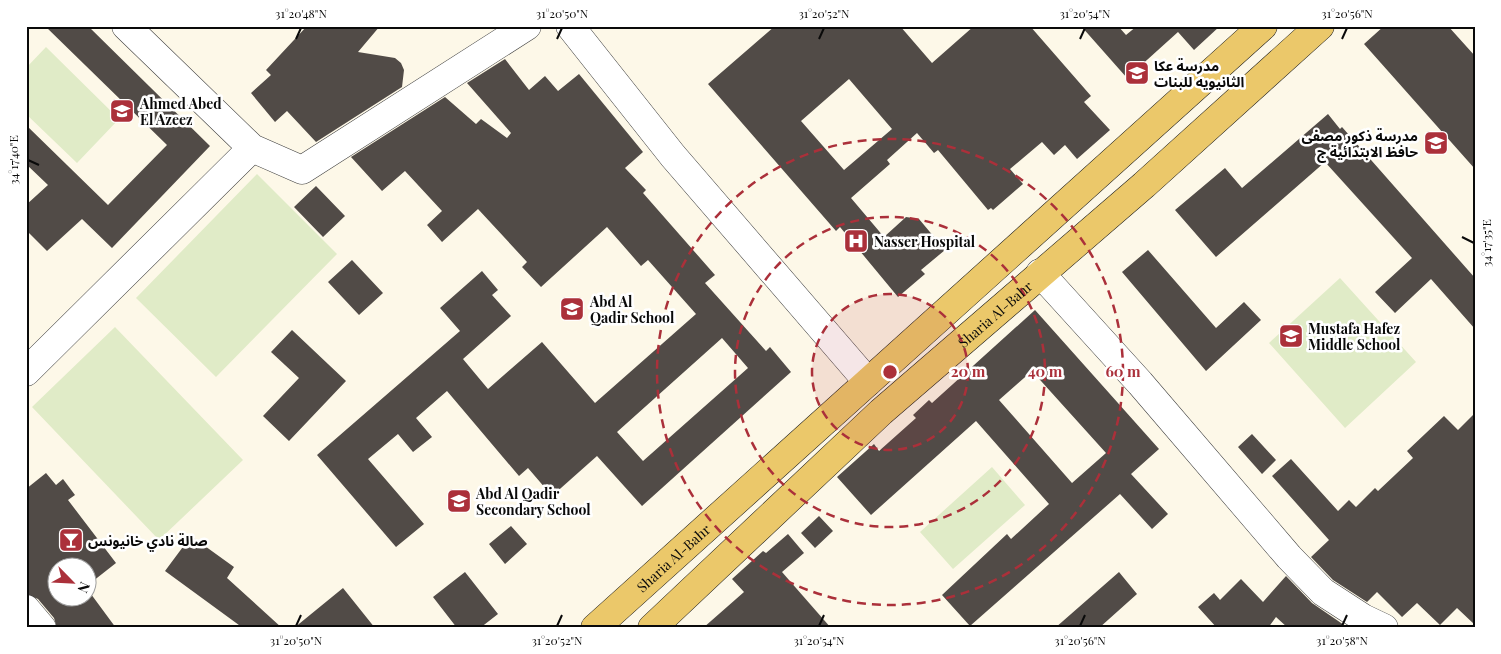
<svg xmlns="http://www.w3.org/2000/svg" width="1501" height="654" font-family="'Playfair Display','Noto Sans Arabic',serif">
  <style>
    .pitch { fill: #e0ebc7 }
    .building { fill: #514b47; fill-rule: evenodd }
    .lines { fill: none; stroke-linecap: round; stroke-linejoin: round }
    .minor-casing { stroke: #3d3d3d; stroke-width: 29 }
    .major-casing { stroke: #1b1b1b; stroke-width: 29 }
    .minor { stroke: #fff; stroke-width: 28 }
    .major { stroke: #ebc86a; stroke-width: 28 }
    .ticks { fill: none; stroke: #0a0a0a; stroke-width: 2 }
    .ring { fill: none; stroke: #ab303a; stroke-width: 2.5; stroke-dasharray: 9 6 }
    .labels { text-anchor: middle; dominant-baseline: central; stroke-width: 5; stroke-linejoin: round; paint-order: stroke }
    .poi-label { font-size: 14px; font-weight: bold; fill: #0a0a0a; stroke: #fff; text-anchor: start }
    .street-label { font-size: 14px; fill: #0a0a0a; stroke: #fff }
    .centre { fill: #ab303a; stroke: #fff; stroke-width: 2.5 }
    .ring-label { font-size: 15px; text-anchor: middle; font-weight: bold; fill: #ab303a; stroke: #fff; stroke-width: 5; stroke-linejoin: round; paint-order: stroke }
    .neatline { fill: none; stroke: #0a0a0a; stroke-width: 2 }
    .ticks-label { font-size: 12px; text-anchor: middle; fill: #0a0a0a }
  </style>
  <rect width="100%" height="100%" fill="#fdf8e8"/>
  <path class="pitch" d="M46,47L119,119L77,163L26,114V68Z
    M257,174L337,254L216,377L136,298Z
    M1340,278L1416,362L1345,428L1269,343Z
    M115,327L243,460L159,540L32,407Z
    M992,467L1025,505L953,569L920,532Z"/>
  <path class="building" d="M45,26H88L210,146L112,248L82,219L47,251L26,230V205L48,185L26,164V125L108,205L167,145Z
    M307,26H380L358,52L395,58L401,63L404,70L402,87L316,142L287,111L275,122L251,93L271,75L266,70Z
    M775,26H900L932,63L974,26H1030L1091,96L1084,102L1110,130L1077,159L1065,145L1054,155L1042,142L1010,169L1023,184L993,210L991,208L988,210L938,150L934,153L917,133L887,160L890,164L851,198L884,237L906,217L919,219L945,250L921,270L925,274L898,297L840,227L836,231L708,84ZM849,79L892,129L844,170L801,121Z
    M1081,26H1118L1126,35L1137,26H1220L1194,50L1178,32L1127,78Z
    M1384,26H1448L1475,56V169L1364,44Z
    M505,59L529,90L545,76L558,91L579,74L643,152L625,168L646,190L643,193L715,275L705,283L766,351L770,347L791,372L642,506L597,456L552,496L528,468L519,476L447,391L416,418L432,437L413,452L398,434L368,459L424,524L396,547L317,455L460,331L440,308L482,271L498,290L492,295L511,316L463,359L488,389L542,342L595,403L696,314L648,260L641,266L607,227L541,287L522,267L527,262L478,209L442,242L427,225L442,211L405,171L382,191L351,157L445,97L476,124L481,119L507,138L511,133L467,83ZM722,338L748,368L643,461L617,432Z
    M1328,114L1340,129L1342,127L1475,278V329L1431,279L1395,313L1375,292L1412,258L1325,162L1216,257L1175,210L1225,168L1242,188Z
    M316,186L345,216L323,237L294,207Z
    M1148,250L1216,328L1244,302L1261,320L1206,371L1122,272Z
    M352,260L383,293L359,315L328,282Z
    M1035,310L1159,449L1131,474L1168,514L1152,529L1120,494L970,626L942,595L1007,534L1011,539L1049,504L976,421L871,515L837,477L874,444L879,451L916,418L913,415L929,400L932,403ZM1032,371L1106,453L1072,483L999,400Z
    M292,330L346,381L289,441L263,416L299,378L271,352Z
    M1475,413V625L1457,608L1440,625L1417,603L1402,617L1377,592L1367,602L1333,580L1311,557L1329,540L1272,476L1291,459L1338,511L1349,500L1356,507L1375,488L1378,491L1413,458L1407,451L1444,416L1458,430Z
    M1252,434L1276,460L1262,474L1238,447Z
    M46,473L56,485L63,479L75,495L68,500L116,563L88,585V566H58V596H88V590L116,628H57L54,618L38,599L26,594V489Z
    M819,516L833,531L815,548L801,533Z
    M511,526L527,544L505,564L489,544Z
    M788,534L804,553L782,572L831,628H703L744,592L732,579L763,551L766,553Z
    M191,536L234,567L227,578L282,628H243L165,571Z
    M465,572L498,614L480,628H457L433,597Z
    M1119,572L1137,594L1099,628H1055Z
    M1286,576L1312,603L1344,625L1341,628H1288L1276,617L1268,628H1217L1198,607L1214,593L1220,600L1241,579L1263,602Z
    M343,588L375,628H294Z"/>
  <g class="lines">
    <defs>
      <path id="minor" d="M126,26L252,148L302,170L527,26
        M570,26L673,156L868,382
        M1040,273L1140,383L1289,557L1323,592L1363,618L1384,628
        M26,372L252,148
        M26,609L42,628"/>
      <g id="major">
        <path id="s1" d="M595,628L1263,26"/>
        <path id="s2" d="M652,628L881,412L1144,185L1320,26"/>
      </g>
    </defs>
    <use href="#minor" class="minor-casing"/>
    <use href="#major" class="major-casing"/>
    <use href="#minor" class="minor"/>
    <use href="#major" class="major"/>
  </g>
  <path class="ticks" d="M296,39L301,28M557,39L562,28M819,39L824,28M1080,39L1085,28M1342,39L1347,28M28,160L39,165M1462,237L1474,243M296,626L301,615M557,626L562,615M819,626L824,615M1080,626L1085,615M1342,626L1347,615"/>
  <circle cx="890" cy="372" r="78" fill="#ab303a" fill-opacity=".12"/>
  <g class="ring">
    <circle cx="890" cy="372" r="78"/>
    <circle cx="890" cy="372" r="155"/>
    <circle cx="890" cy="372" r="233"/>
  </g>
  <defs>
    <symbol id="school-square" viewBox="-11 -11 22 22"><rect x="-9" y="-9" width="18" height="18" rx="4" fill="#ab303a" stroke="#fff"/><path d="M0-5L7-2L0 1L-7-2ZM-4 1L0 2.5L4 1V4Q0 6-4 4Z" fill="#fff"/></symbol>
    <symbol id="hospital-square" viewBox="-11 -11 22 22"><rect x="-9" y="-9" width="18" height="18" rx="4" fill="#ab303a" stroke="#fff"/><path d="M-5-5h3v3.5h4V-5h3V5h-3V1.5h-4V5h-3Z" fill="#fff"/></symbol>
    <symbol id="bar-square" viewBox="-11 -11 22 22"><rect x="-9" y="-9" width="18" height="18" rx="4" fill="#ab303a" stroke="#fff"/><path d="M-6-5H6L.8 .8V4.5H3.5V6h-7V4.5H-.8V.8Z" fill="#fff"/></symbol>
  </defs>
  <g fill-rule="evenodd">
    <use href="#school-square" x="1123" y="59" width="28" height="28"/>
    <use href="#school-square" x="108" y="97" width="28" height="28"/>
    <use href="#school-square" x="1422" y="129" width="28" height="28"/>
    <use href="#hospital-square" x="842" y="227" width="28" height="28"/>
    <use href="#school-square" x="558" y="295" width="28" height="28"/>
    <use href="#school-square" x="1277" y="322" width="28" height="28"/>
    <use href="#school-square" x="445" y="487" width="28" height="28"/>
    <use href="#bar-square" x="57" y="526" width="28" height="28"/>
  </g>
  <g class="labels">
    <g class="poi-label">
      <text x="1154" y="65">مدرسة عكا<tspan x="1154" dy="16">الثانيويه للبنات</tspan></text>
      <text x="140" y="103">Ahmed Abed<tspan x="140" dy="16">El Azeez</tspan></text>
      <text x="1418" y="135" text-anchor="end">مدرسة ذكور مصفى<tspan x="1418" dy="16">حافظ الابتدائية ج</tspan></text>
      <text x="874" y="241">Nasser Hospital</text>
      <text x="590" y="301">Abd Al<tspan x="590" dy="16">Qadir School</tspan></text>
      <text x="1308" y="328">Mustafa Hafez<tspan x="1308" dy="16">Middle School</tspan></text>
      <text x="476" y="493">Abd Al Qadir<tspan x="476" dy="16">Secondary School</tspan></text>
      <text x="88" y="540">صالة نادي خانيونس</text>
    </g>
    <g class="street-label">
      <text stroke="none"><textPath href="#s2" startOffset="465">Sharia Al-Bahr</textPath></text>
      <text stroke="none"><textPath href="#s1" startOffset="105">Sharia Al-Bahr</textPath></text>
    </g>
  </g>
  <circle cx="890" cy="372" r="8" class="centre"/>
  <g class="ring-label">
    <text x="968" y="377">20 m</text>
    <text x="1045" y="377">40 m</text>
    <text x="1123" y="377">60 m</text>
  </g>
  <rect width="1501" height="654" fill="none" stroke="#ffffff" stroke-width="55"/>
  <g transform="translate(72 582) rotate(114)"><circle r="24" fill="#ffffff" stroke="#9d9d9d"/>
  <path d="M0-4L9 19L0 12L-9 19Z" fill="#ab303a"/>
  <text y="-8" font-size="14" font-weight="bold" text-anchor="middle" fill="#0a0a0a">N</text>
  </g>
  <rect x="28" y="28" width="1446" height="598" class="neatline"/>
  <g class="ticks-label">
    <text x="301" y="18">31°20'48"N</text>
    <text x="562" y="18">31°20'50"N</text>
    <text x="824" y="18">31°20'52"N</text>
    <text x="1085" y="18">31°20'54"N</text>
    <text x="1347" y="18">31°20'56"N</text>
    <text transform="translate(14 160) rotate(-90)" y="4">34°17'40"E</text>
    <text transform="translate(1487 243) rotate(-90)" y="4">34°17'35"E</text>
    <text x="296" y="645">31°20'50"N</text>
    <text x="557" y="645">31°20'52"N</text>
    <text x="819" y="645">31°20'54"N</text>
    <text x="1080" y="645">31°20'56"N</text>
    <text x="1342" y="645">31°20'58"N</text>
  </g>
</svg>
